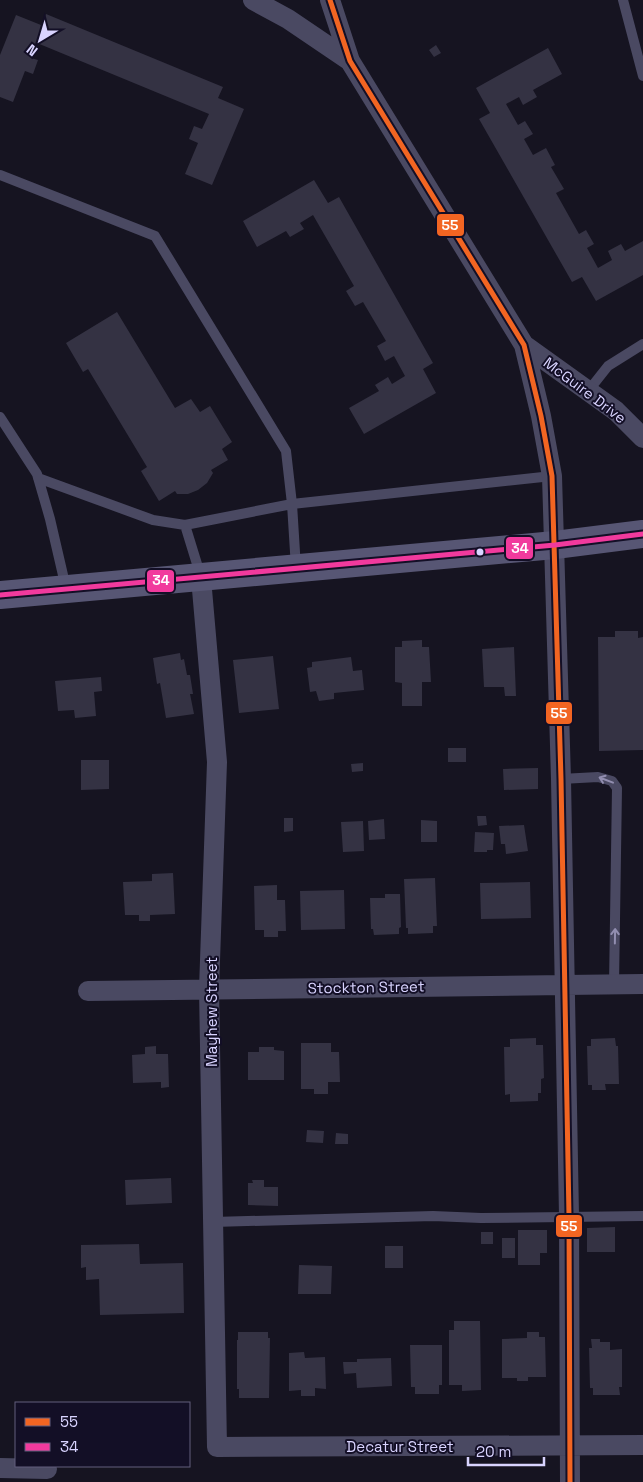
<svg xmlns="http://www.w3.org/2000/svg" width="643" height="1482" font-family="'Space Grotesk',sans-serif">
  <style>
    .building { fill: #343243 }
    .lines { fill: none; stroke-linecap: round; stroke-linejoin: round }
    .service { stroke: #4a4962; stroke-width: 10 }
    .minor { stroke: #4a4962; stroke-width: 20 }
    .secondary { stroke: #575674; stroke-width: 28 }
    .bus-1-casing { stroke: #130f26; stroke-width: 9 }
    .bus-2-casing { stroke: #130f26; stroke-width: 9 }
    .bus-1 { stroke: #f26522; stroke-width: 5 }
    .bus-2 { stroke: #f13a9d; stroke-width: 5 }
    .oneway { stroke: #928eb0 }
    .bus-dot { fill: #d9d4ff; stroke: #130f26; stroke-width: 2 }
    .labels { text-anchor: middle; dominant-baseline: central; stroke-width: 4; stroke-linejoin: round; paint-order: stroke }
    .street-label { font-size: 15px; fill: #d9d4ff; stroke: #130f26 }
    .line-badge { stroke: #130f26; stroke-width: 2 }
    .badge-label { font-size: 14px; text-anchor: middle; font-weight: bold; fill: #fff }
  </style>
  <rect width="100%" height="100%" fill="#161421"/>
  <path class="building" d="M46,14L223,87L218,98L244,109L212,185L185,174L198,143L189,139L194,126L202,129L209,114L37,43L31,58L38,60L33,74L25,71L13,102L0,97V55L16,15L41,25Z
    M436,45L441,53L434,57L429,50Z
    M548,48L562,74L533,90L537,97L523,105L519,97L506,104L518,125L525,121L533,134L524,139L533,155L546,148L555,165L551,167L564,189L556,193L579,234L586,230L594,244L587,248L598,268L612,260L608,251L621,244L625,251L643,241V275L596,301L582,277L572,282L479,119L490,113L476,88Z
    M314,180L328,203L339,197L433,363L423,369L436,393L364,434L349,408L379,391L375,385L388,377L392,384L405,376L394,356L385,361L377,346L386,341L363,302L355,306L346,291L354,286L313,215L300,223L304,229L290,237L286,231L257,247L243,221Z
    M117,312L175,408L191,399L200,412L210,406L232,442L222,449L228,460L211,470L213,473L207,483L198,490L188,494H177L175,491L159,501L141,471L147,467L88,369L83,372L66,343Z
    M615,631H638V638L643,637V750L599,751L598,637H615Z
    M422,640V647H429L431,682H422V706H402V683L395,682V647H402V641Z
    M514,647L516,696H505L504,687H484L482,649Z
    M180,653L181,660L184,659L187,675H190L193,694H190L194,714L166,718L160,683L157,684L153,658Z
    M273,656L279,709L239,713L233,660Z
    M351,657L353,671L362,670L364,690L334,693V699L319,701L316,691L310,692L307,668L312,667V662Z
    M101,677L102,691L94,692L96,716L75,718L74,710L58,711L55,681Z
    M448,748H466V762H448Z
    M81,760H109V789L81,790Z
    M363,763V771L352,772L351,764Z
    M538,768V789L504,790L503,769Z
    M477,816H486L487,825L478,826Z
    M284,818H293V831L284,832Z
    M384,819L385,839L369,840L368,821Z
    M421,820L437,821V842H421Z
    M363,821L364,851L343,852L341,822Z
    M524,825L528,851L506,854L505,844H501L499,826Z
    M475,832L494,833L493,850H487V852H474Z
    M173,873L175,914L150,915V921H139V915H125L123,882L152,881V874Z
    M435,878L437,926H433V933L408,934V928H406L404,879Z
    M530,882L531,918L481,919L480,883Z
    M277,885V900H285L286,931H278V937H264V930H255L254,886Z
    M344,890L345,929L301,930L300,891Z
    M385,894H400L401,927L399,928V934L374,935L373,929H371L370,898H385Z
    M536,1038V1045H543L544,1078L541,1079V1093H538V1101L510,1102V1094L505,1095L504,1047H510V1039Z
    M615,1038L616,1046H618L619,1084H605L606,1090H592V1085H588L587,1046H591V1039Z
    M301,1043H331V1052H339L340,1082H328V1094H314V1089H301Z
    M156,1046V1054H168L169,1087L161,1088V1082L133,1083L132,1055L145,1054V1047Z
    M259,1047H274V1050L284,1051V1080H248V1052H259Z
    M307,1130L324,1131L323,1143L306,1142Z
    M336,1133L348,1134V1144H335Z
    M171,1178L172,1203L126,1205L125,1180Z
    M252,1180H264V1187H278V1206L248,1205V1183H253Z
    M615,1227V1252H587V1228Z
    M518,1230H547V1253H540V1265H518Z
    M481,1232H493V1244H481Z
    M502,1238H515V1258H502Z
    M139,1244L140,1264L183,1263L184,1313L100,1315L99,1279L86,1280V1267L81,1268V1245Z
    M385,1246H403V1268H385Z
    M299,1265L332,1266L331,1294H298Z
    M454,1321H480L481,1390L462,1391V1385H449V1330H454Z
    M238,1332H268V1338H270L269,1398H239V1389H237V1340H238Z
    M527,1332H539V1337H545L546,1377H528V1381H517V1378H502V1339L527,1338Z
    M591,1339H600V1342H610V1350L622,1349V1387H619L620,1395H593V1388H590L589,1348H592Z
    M410,1345H442V1385H439V1394H415V1387H411Z
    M304,1352L305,1358L325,1357L326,1389L315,1388V1396H301V1390L289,1391V1353Z
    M391,1358L392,1386L357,1388L356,1373L344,1374L343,1362H357V1359Z"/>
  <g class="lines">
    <path class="service" d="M623,0L643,76
      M0,175L155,236L286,451L292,504L552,476
      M589,390L608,366L643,344
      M0,417L37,474L50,519L66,588
      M38,478L153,520L185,525L201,577
      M185,525L292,504L296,568
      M561,779L598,777L612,781L617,788L614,985
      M213,1222L433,1216L481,1218L643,1216"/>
    <path class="minor" d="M253,0L288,19L350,61
      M330,0L350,61L524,345L541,416L552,476L561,779L569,1216L570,1482
      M524,345L616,411L643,438
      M201,578L217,762L209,989L217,1447L643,1445
      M88,991L643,984
      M0,1468L47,1469"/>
    <path class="secondary" d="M0,595L555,545L643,534"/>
    <defs>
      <path id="bus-1" d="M330,0L350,61L524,345L541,416L552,476L561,779L569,1216L570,1482"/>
      <path id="bus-2" d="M0,595L555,545L643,534"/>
    </defs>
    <use href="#bus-1" class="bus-1-casing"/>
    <use href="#bus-2" class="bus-2-casing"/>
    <use href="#bus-1" class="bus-1"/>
    <use href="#bus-2" class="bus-2"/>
  </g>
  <defs><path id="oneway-shaft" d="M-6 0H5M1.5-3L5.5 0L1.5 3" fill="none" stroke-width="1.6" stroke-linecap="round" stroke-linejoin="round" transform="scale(1.25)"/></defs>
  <g class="oneway">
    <use href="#oneway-shaft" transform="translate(606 780) rotate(-159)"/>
    <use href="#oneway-shaft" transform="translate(615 936) rotate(-89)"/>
  </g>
  <circle class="bus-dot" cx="480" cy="552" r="4.5"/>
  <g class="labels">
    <g class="street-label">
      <text transform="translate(585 390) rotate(37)">McGuire Drive</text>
      <text transform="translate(366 987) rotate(-1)">Stockton Street</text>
      <text transform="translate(211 1012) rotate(-90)">Mayhew Street</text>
      <text x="400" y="1446">Decatur Street</text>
    </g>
  </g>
  <g class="line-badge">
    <rect x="436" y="213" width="29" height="24" rx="5" fill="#f26522"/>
    <rect x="505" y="536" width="29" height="24" rx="5" fill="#f13a9d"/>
    <rect x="146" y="569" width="29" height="24" rx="5" fill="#f13a9d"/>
    <rect x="545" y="701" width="28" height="24" rx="5" fill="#f26522"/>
    <rect x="555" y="1214" width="28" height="24" rx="5" fill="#f26522"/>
  </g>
  <g class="badge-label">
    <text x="450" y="230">55</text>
    <text x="520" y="553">34</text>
    <text x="161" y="585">34</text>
    <text x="559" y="718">55</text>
    <text x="569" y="1231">55</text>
  </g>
  <rect x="15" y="1402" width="175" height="65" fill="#130f26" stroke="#625e7d"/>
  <rect x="25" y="1418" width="25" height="8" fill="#f26522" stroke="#625e7d"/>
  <text x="60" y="1427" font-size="15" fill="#d9d4ff">55</text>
  <rect x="25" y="1443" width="25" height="8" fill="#f13a9d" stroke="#625e7d"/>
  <text x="60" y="1452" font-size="15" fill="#d9d4ff">34</text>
  <g transform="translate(40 40) rotate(218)" stroke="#130f26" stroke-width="4" paint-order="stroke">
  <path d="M0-4L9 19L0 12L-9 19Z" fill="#d9d4ff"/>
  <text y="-8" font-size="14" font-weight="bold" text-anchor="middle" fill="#d9d4ff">N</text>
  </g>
  <path d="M468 1457v8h76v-8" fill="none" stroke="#d9d4ff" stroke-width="2.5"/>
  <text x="476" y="1457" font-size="15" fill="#d9d4ff" stroke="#130f26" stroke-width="4" paint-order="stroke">20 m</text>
</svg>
